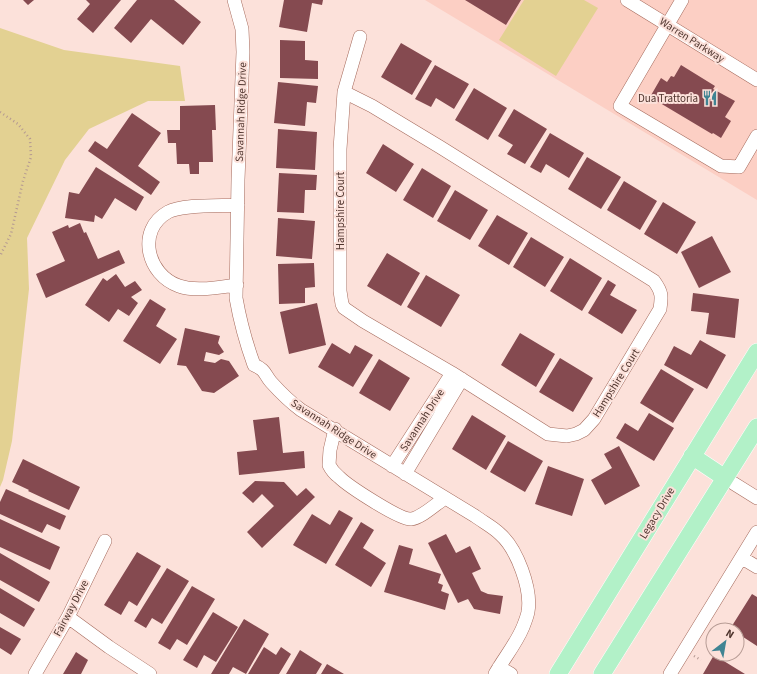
<svg xmlns="http://www.w3.org/2000/svg" width="757" height="674" font-family="'Source Sans 3',sans-serif">
  <style>
    .built { fill: #fccfc4 }
    .green { fill: #e3d192 }
    .building { fill: #854a50 }
    .lines { fill: none; stroke-linecap: round; stroke-linejoin: round }
    .minor-casing { stroke: #a56a5c; stroke-width: 14 }
    .major-casing { stroke: #fff; stroke-width: 18 }
    .path { stroke: #b49992; stroke-width: 2.5; stroke-dasharray: 1 3; stroke-linecap: butt }
    .minor { stroke: #fff; stroke-width: 13 }
    .major { stroke: #b2f1c8; stroke-width: 17 }
    .labels { text-anchor: middle; dominant-baseline: central; stroke-width: 4; stroke-linejoin: round; paint-order: stroke }
    .street-label { font-size: 11px; fill: #4f352e; stroke: #fce1da }
    .poi-label { font-size: 11px; fill: #4f352e; stroke: #fce1da; text-anchor: end }
  </style>
  <rect width="100%" height="100%" fill="#fce1da"/>
  <path class="built" d="M425,0H757V200Z"/>
  <path class="green" d="M524,0H584L598,8L556,76L499,40Z
    M0,28L64,50L180,66L185,101H148L89,129L65,160L27,238L29,289L12,441L3,480L0,487Z"/>
  <path class="building" d="M23,0H34L28,5Z
    M86,0H121L93,33L77,19L90,4Z
    M137,0H174L201,22L183,45L151,19L131,43L114,28Z
    M284,0H323L322,5L312,3L307,32L279,27Z
    M465,0H521L506,25Z
    M280,40L305,41V60L318,61V79L280,78Z
    M401,43L432,61L412,95L381,77Z
    M435,65L469,84L454,109L436,98L431,107L415,99Z
    M681,65L715,86L713,89L735,101L725,117L731,121L721,138L713,133L712,134L650,97L661,78L667,82L671,76L674,77Z
    M278,82L318,86L316,103L307,102L305,126L274,123Z
    M474,88L507,108L488,140L455,120Z
    M215,105L216,130H212L213,162H199V174H190L189,164H177L176,143H168L167,130H180V106Z
    M514,109L547,129L525,164L507,154L513,145L498,136Z
    M132,113L161,133L138,166L160,182L151,195L88,151L95,141L107,149Z
    M278,129L317,132L315,170L276,168Z
    M550,133L584,153L569,178L546,164L541,173L530,167Z
    M383,144L414,164L396,192L366,173Z
    M587,157L621,177L601,209L568,189Z
    M96,167L144,197L136,211L115,198L102,219L95,215L94,222L65,218L69,192L79,194Z
    M422,168L451,186L433,218L403,200Z
    M279,173L317,175L316,190H305L304,213L277,212Z
    M624,181L657,201L640,230L607,210Z
    M455,190L488,210L470,240L437,221Z
    M663,202L696,222L677,254L644,234Z
    M497,215L528,233L509,265L478,246Z
    M278,218L315,221L312,259L276,256Z
    M80,223L84,233L86,232L98,259L119,250L125,263L46,298L36,274L65,261L52,232L68,225L69,228Z
    M712,236L731,272L699,288L681,252Z
    M531,237L564,257L545,287L513,267Z
    M387,253L420,273L401,306L367,286Z
    M570,258L602,278L582,311L550,291Z
    M314,263L315,287L305,288V303L279,304L278,264Z
    M116,274L125,287L135,281L142,290L131,297L138,303L129,316L118,309L109,322L85,305L103,278L107,281Z
    M426,275L460,295L441,327L407,307Z
    M608,280L616,285L610,295L637,310L622,334L588,313Z
    M693,293L739,299L735,338L706,334L709,313L691,311Z
    M150,299L166,309L156,326L177,339L160,364L123,341Z
    M317,303L326,345L289,354L280,312Z
    M185,328L220,336L218,343L224,352L219,355L206,352L204,361L215,363L221,359L229,361L239,376L214,393L202,391L186,366L177,365Z
    M520,333L555,354L536,387L501,365Z
    M700,340L726,355L707,389L664,365L674,346L691,355Z
    M332,343L350,354L355,345L373,355L353,387L318,367Z
    M560,358L593,378L573,412L539,392Z
    M379,359L410,378L390,411L359,393Z
    M661,369L694,389L673,423L640,403Z
    M649,413L674,428L654,461L616,438L625,423L638,431Z
    M472,415L506,436L486,470L452,449Z
    M279,417L283,453L304,451L305,468L239,475L237,452L257,450L253,420Z
    M508,441L543,461L525,492L490,472Z
    M619,446L640,486L605,505L591,480L612,468L604,454Z
    M23,459L80,487L69,510L28,491L29,490L12,482Z
    M548,466L584,479L572,516L535,504Z
    M255,481L284,482L297,496L306,488L315,497L262,548L247,532L274,506L262,494L253,503L242,493Z
    M6,489L66,516L60,530L47,524L42,533L0,514V502Z
    M339,510L353,518L326,564L293,545L312,514L330,525Z
    M0,519L60,547L50,570L0,547Z
    M361,522L374,530L363,548L386,563L371,587L335,565Z
    M446,534L456,553L470,546L481,569L472,573L481,591L488,594L503,596L500,614L474,609L468,599L458,603L428,543Z
    M399,545L413,549L409,564L441,574L438,583L443,585L441,591L449,594L445,610L384,592Z
    M137,552L161,566L137,606L129,601L121,615L104,605Z
    M0,553L50,582L39,602L0,580Z
    M167,568L189,581L162,624L152,618L146,628L134,621Z
    M192,586L215,599L187,645L177,639L170,650L158,643Z
    M0,588L35,609L24,627L0,613Z
    M752,594L757,597V646L737,633V630L730,629Z
    M213,612L238,627L216,662L204,655L197,668L183,660Z
    M244,619L269,634L246,674L233,667L229,674H211Z
    M0,627L21,639L11,655L0,648Z
    M264,647L276,655L281,647L291,654L279,674H248Z
    M300,650L322,664L316,674H286Z
    M76,652L88,660L81,674H63Z
    M714,655L745,674H703Z
    M327,664L344,674H321Z"/>
  <g class="lines">
    <defs>
      <path id="minor" d="M234,0L242,29L243,52L238,180L236,298C240,321 246,343 254,365C266,370 264,374 271,382C280,392 290,402 301,410L475,516C483,522 493,527 500,534C517,549 532,589 528,612C527,617 525,622 523,627C516,644 504,658 495,674
        M627,0L757,80
        M682,0L620,106L721,166L739,167L757,136
        M344,92L372,106L440,147L654,281C662,292 662,296 660,309L594,419L584,430L576,434L567,436L548,434L452,373L363,321L344,308L342,304L340,291V149L344,92L360,37
        M237,285C219,287 197,292 179,286C147,275 136,230 168,212C182,204 221,206 238,205
        M335,429L330,450L329,465C331,469 335,474 339,477C348,486 400,520 411,519C421,518 436,504 445,498
        M392,466L452,373
        M405,474L462,379
        M725,478L757,498
        M742,558L757,567
        M68,617L109,647L150,674
        M499,667L511,674
        M35,674L68,617L105,541
        M670,674L757,532"/>
      <path id="major" d="M692,456L725,478
        M558,674L757,352
        M602,674L757,427"/>
    </defs>
    <use href="#minor" class="minor-casing"/>
    <use href="#major" class="major-casing"/>
    <path class="path" d="M0,112L18,124L30,139L31,157L23,181L11,234L0,256
      M694,656L701,660"/>
    <use href="#minor" class="minor"/>
    <use href="#major" class="major"/>
  </g>
  <defs>
    <symbol id="restaurant-bare" viewBox="-9 -9 18 18"><path d="M-5-6h1v4h1v-4h1v4h1v-4h1v5L-1.5 .5V6h-2V.5L-5-1ZM5-6V6H3V1.5H1.5Q1.5-4 5-6Z" fill="#408493" stroke="#fce1da" stroke-width="2.5" paint-order="stroke"/></symbol>
  </defs>
  <g fill-rule="evenodd">
    <use href="#restaurant-bare" x="699" y="87" width="22" height="22"/>
  </g>
  <g class="labels">
    <g class="street-label">
      <text transform="translate(692 40) rotate(32)">Warren Parkway</text>
      <text transform="translate(241 112) rotate(-88)">Savannah Ridge Drive</text>
      <text transform="translate(340 211) rotate(-90)">Hampshire Court</text>
      <text transform="translate(616 383) rotate(-58)">Hampshire Court</text>
      <text transform="translate(422 420) rotate(-57)">Savannah Drive</text>
      <text transform="translate(334 429) rotate(33)">Savannah Ridge Drive</text>
      <text transform="translate(657 513) rotate(-59)">Legacy Drive</text>
      <text transform="translate(71 608) rotate(-62)">Fairway Drive</text>
    </g>
    <g class="poi-label">
      <text x="698" y="98">Dua Trattoria</text>
    </g>
  </g>
  <g transform="translate(725 642) rotate(31)"><circle r="19" fill="#fce1da" stroke="#b79c95"/>
  <path d="M0-3L7 15L0 10L-7 15Z" fill="#408493"/>
  <text y="-6" font-size="11" font-weight="bold" text-anchor="middle" fill="#4f352e">N</text>
  </g>
</svg>
